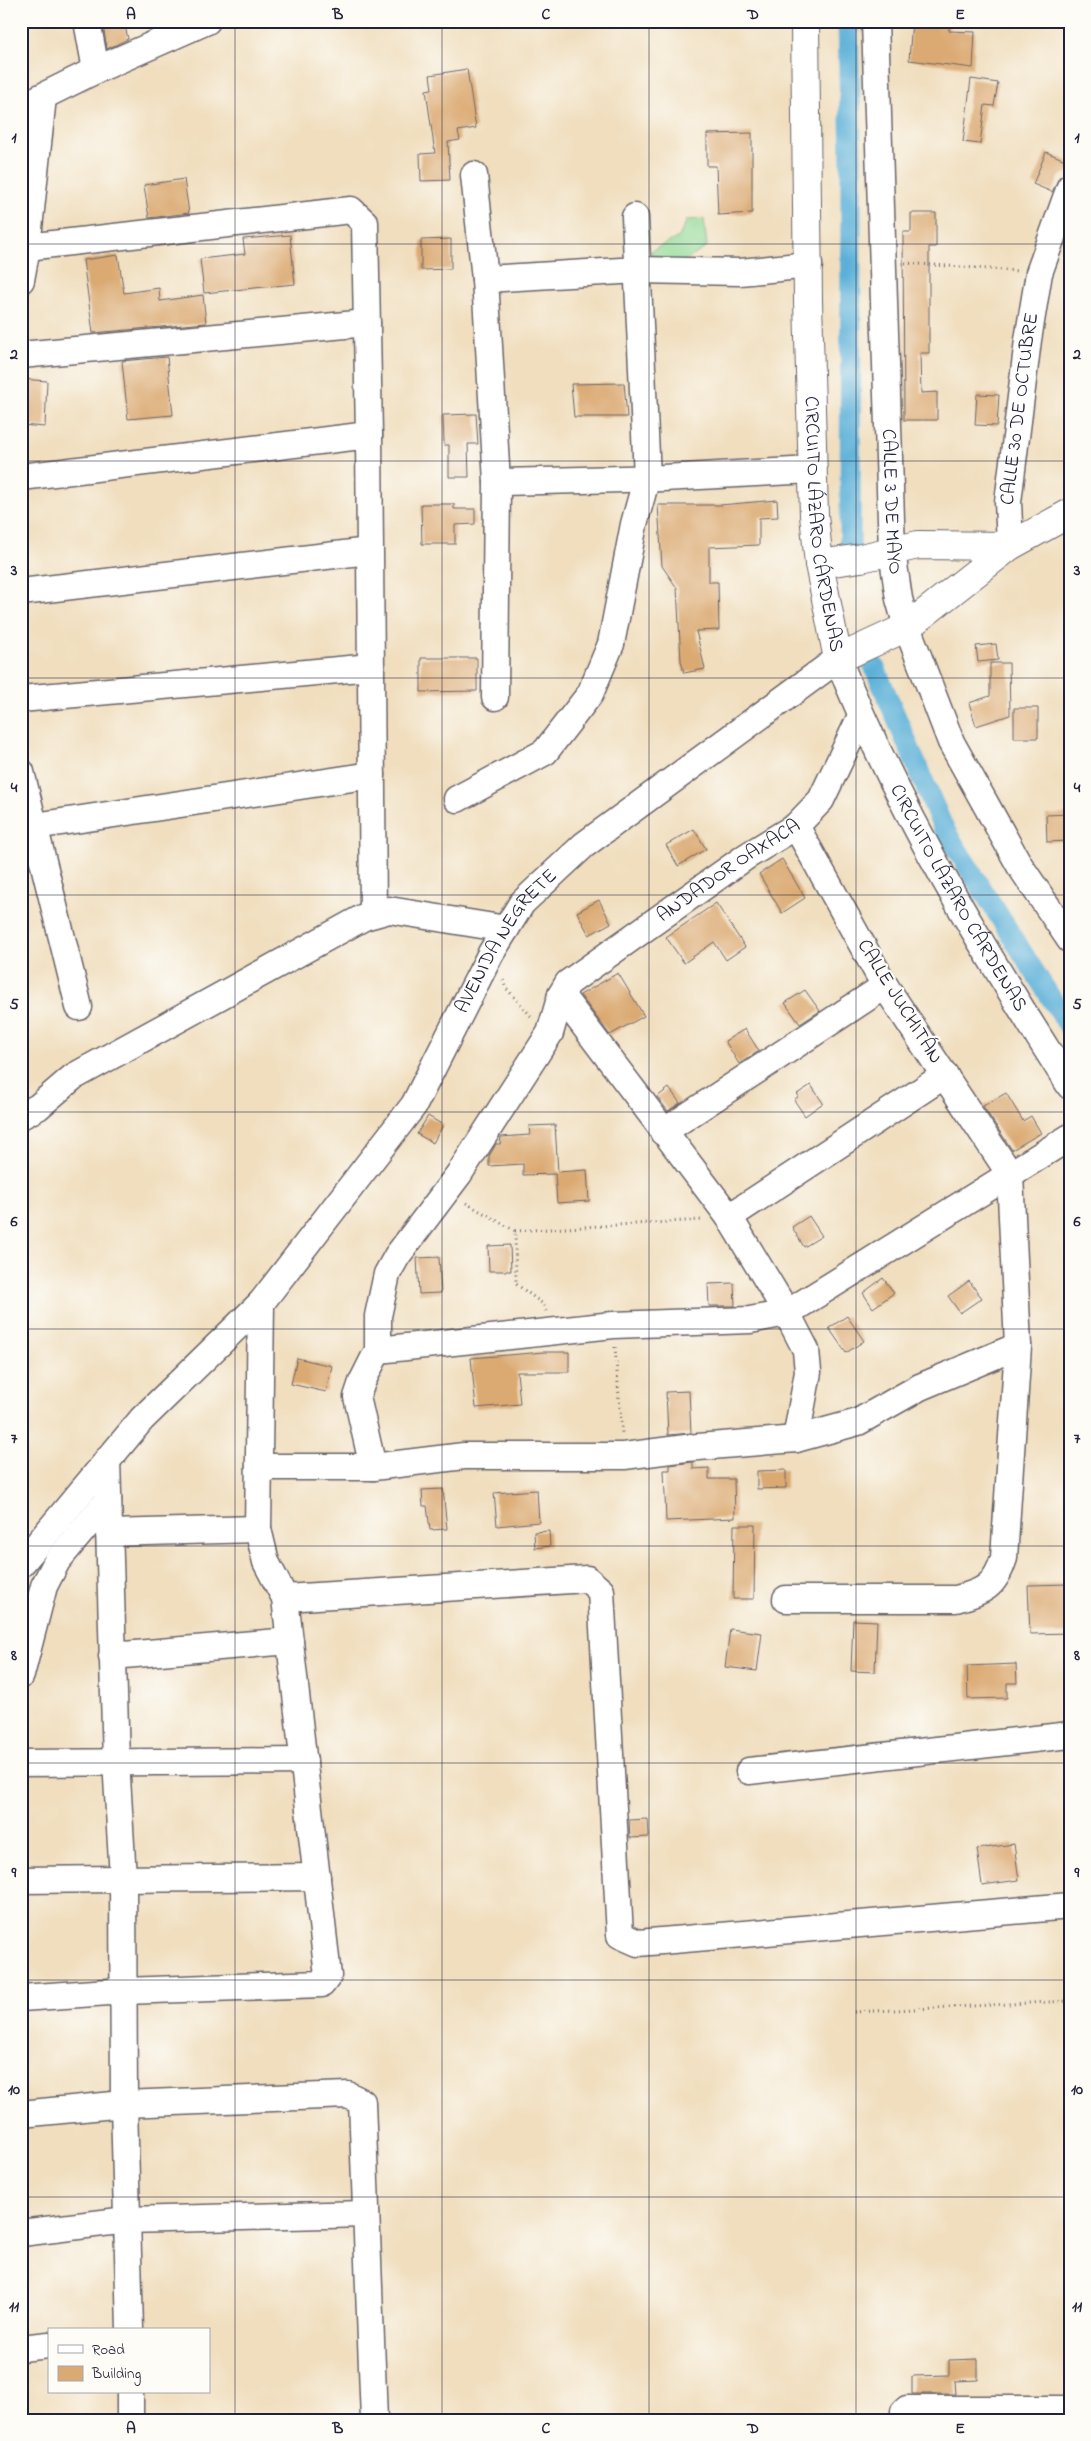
<svg xmlns="http://www.w3.org/2000/svg" width="1091" height="2441" font-family="'Indie Flower',sans-serif">
  <style>
    .green { fill: #8dd792; stroke: #587c66 }
    .lines { fill: none; stroke-linecap: round; stroke-linejoin: round }
    .canal { stroke: #5cb0d8; stroke-width: 21 }
    .building { fill: #dbaa73 }
    .minor-casing { stroke: #6a6469; stroke-width: 29 }
    .major-casing { stroke: #6a6469; stroke-width: 30 }
    .path { stroke: #6a6469; stroke-width: 3; stroke-dasharray: 1 4; stroke-linecap: butt }
    .minor { stroke: #fff; stroke-width: 26 }
    .major { stroke: #fff; stroke-width: 28 }
    .grid { fill: none; stroke: #22223b; stroke-width: 1; stroke-opacity: 0.55 }
    .labels { text-anchor: middle; dominant-baseline: central; stroke-width: 4.5; stroke-linejoin: round; paint-order: stroke }
    .street-label { font-size: 20px; fill: #22223b; stroke: #fdfcf7 }
    .neatline { fill: none; stroke: #22223b; stroke-width: 2 }
    .grid-label { font-size: 16px; text-anchor: middle; font-weight: bold; fill: #22223b }
  </style>
  <rect width="100%" height="100%" fill="#fdfcf7"/>
  <filter id="ink" filterUnits="userSpaceOnUse"><feTurbulence type="fractalNoise" baseFrequency=".02" numOctaves="2"/><feDisplacementMap in="SourceGraphic" scale="10" xChannelSelector="R" yChannelSelector="G"/><feConvolveMatrix kernelMatrix="1 2 1 2 8 2 1 2 1" color-interpolation-filters="sRGB"/></filter>
  <filter id="wash" filterUnits="userSpaceOnUse"><feTurbulence type="fractalNoise" baseFrequency=".0096" numOctaves="4" result="noise"/><feDisplacementMap in="SourceGraphic" scale="20" xChannelSelector="R" yChannelSelector="G"/><feGaussianBlur stdDeviation="1.12" result="paint"/><feColorMatrix in="noise" values="0 0 0 0 0 0 0 0 0 0 0 0 0 0 0 0 0 1.4 0 .05"/><feComposite in="paint" operator="in"/></filter>
  <g filter="url(#wash)">
    <rect width="100%" height="100%" fill="#f0debe"/>
    <path class="green" d="M704,219L707,247L670,270L652,266L651,251L679,237L687,220Z"/>
    <g class="lines">
      <path class="canal" d="M848,21L851,165L850,559
        M874,666L944,829L1070,1028"/>
    </g>
    <g id="blocks">
      <path class="building" d="M102,21H124L128,39L107,49Z
        M912,21H949V31L975,32L973,68L909,60Z
        M467,69L476,128L458,131L460,140L448,142L450,180L421,181L420,154L435,153L426,90L432,89L430,75Z
        M971,79L998,83L994,106L985,105L980,144L963,142Z
        M752,133V213L718,215L716,166H707V134Z
        M1046,152L1070,162V172L1060,176L1052,192L1033,184Z
        M184,179L189,213L149,218L144,185Z
        M911,213H936V247H929V353H920L921,393L937,392V420H904L903,232H911Z
        M290,235L295,284L204,293L200,259L245,254L243,239Z
        M451,239V269L421,270V240Z
        M118,255L124,293L159,288L160,301L203,295L206,323L93,333L83,260Z
        M167,357L173,415L128,419L122,361Z
        M21,379L47,381L45,427L21,425Z
        M624,383L627,417H574L571,384Z
        M977,394L999,395L997,426L975,425Z
        M476,414L478,444H468L469,477H449V445H444L443,415Z
        M777,500L778,517L759,518V545L709,547V582H718L719,630L696,631L705,669L684,673L681,661L677,588L662,566L658,505H720Z
        M421,504H454V509H475V524L455,525V544H422Z
        M996,644L998,660L978,662L976,646Z
        M421,658H477V691L421,692Z
        M990,663H1009L1010,715L976,726L969,703L990,696Z
        M1014,708H1038V738H1014Z
        M1070,814V841L1047,842L1046,815Z
        M694,829L706,849L678,866L666,845Z
        M782,859L805,898L782,913L759,874Z
        M599,900L611,923L589,935L577,912Z
        M716,903L745,947L726,960L714,942L684,963L666,937Z
        M618,973L644,1016L610,1035L580,995Z
        M805,990L820,1011L800,1024L785,1003Z
        M745,1029L759,1051L739,1064L725,1041Z
        M811,1085L823,1103L805,1116L794,1100L799,1096L797,1094Z
        M669,1088L680,1103L668,1111L657,1097Z
        M1006,1093L1023,1121L1031,1116L1041,1133L1012,1150L983,1106Z
        M428,1116L443,1125L433,1143L417,1134Z
        M555,1125L558,1172L587,1170L589,1201L557,1203L555,1174L523,1175V1164L489,1166V1156L496,1144H500L501,1137L530,1135L529,1126Z
        M809,1216L822,1236L804,1247L792,1227Z
        M510,1245L511,1271H489L488,1246Z
        M439,1257L441,1293L419,1294L417,1258Z
        M883,1278L894,1293L873,1308L863,1293Z
        M969,1281L982,1298L960,1313L948,1296Z
        M734,1283L735,1306H709L708,1284Z
        M847,1316L864,1341L846,1353L829,1328Z
        M544,1352H569V1372H517L520,1404L476,1408L471,1358Z
        M297,1358L332,1366L326,1392L291,1384Z
        M689,1391L691,1433L668,1435L666,1392Z
        M693,1462V1469L709,1468V1479H734L735,1518L666,1521L664,1470H670V1465Z
        M786,1470V1488L757,1489V1471Z
        M443,1489L447,1529L430,1530L427,1506H423L422,1490Z
        M537,1490L539,1522L497,1526L494,1493Z
        M734,1525H755L754,1599H733Z
        M549,1531L550,1546L535,1548L534,1532Z
        M1070,1584V1633L1030,1634L1028,1585Z
        M853,1620L877,1621L875,1672L851,1671Z
        M730,1629L762,1633L757,1671L725,1667Z
        M1016,1664L1017,1683H1007V1698L968,1699L967,1666Z
        M648,1819L649,1837L630,1838L629,1820Z
        M1014,1844L1019,1880L982,1885L977,1849Z
        M978,2359V2380L954,2381L955,2394H912V2376L949,2375V2360Z"/>
    </g>
  </g>
  <g filter="url(#ink)">
    <use href="#blocks" fill-opacity="0" stroke="#6a6469" stroke-width="1"/>
    <g class="lines">
      <defs>
        <g id="minor">
          <path d="M87,21L96,70"/>
          <path id="s1" d="M875,21L892,551L899,599L907,627L951,742L1020,866L1070,940"/>
          <path d="M21,107L96,70L207,21"/>
          <path d="M474,175L485,279L497,482L495,697"/>
          <path d="M485,279L638,270L740,272L809,265"/>
          <path d="M21,280L27,247L43,97"/>
          <path d="M21,355L367,323"/>
          <path d="M369,435L373,914"/>
          <path d="M21,477L369,435L365,223L351,210L27,247"/>
          <path d="M497,482L663,478L812,470"/>
          <path id="s2" d="M1010,546L1008,502L1028,340L1039,273L1070,187"/>
          <path d="M21,592L369,551"/>
          <path d="M21,699L371,667"/>
          <path d="M21,772L79,1007"/>
          <path d="M457,799L545,752L590,694L611,644L634,524L647,477L635,217"/>
          <path d="M35,826L372,775"/>
          <path d="M561,995L729,1217L787,1313L806,1350L808,1372L796,1439"/>
          <path d="M21,1116L38,1107L73,1077L364,917L389,910L506,929"/>
          <path d="M663,1132L885,986"/>
          <path d="M729,1217L945,1075"/>
          <path d="M378,1350L613,1325L750,1320L787,1313L1070,1137"/>
          <path d="M107,1460L116,1761L123,1878L124,2104L130,2330"/>
          <path d="M259,1467H373L464,1456H624L686,1448L796,1439L858,1422L920,1387L1018,1346"/>
          <path id="s3" d="M373,1467L357,1397L362,1382L378,1350V1316L387,1274L397,1256L459,1174L550,1033L561,995L568,983L747,856L796,826L821,800L861,716"/>
          <path d="M109,1533L258,1529"/>
          <path id="s4" d="M21,1564L142,1419L261,1303L414,1105L491,953L522,903L584,845L838,659C898,810 983,950 1070,1086"/>
          <path d="M285,1598L587,1579L601,1591L620,1935L638,1943L1070,1906"/>
          <path d="M786,1599H956C983,1592 995,1587 1004,1558L1018,1346L1010,1174L885,986L796,826"/>
          <path d="M112,1656L290,1641"/>
          <path d="M21,1675L44,1586L57,1561L108,1500"/>
          <path d="M21,1763L304,1761"/>
          <path d="M749,1771L1070,1735"/>
          <path d="M21,1880L317,1877"/>
          <path d="M21,1998L124,1991L322,1984L328,1976L285,1598L266,1562L258,1529L261,1303"/>
          <path d="M21,2114L124,2104L348,2095L362,2102L374,2420"/>
          <path d="M21,2233L127,2220L366,2214"/>
          <path d="M21,2348L49,2345"/>
          <path d="M130,2392V2420"/>
          <path d="M905,2420L904,2412L907,2409H1070"/>
        </g>
        <g id="major">
          <path id="s5" d="M805,21L808,301L814,515L819,564L838,659L907,627L1010,546L1070,513"/>
          <path d="M819,564L861,558L918,545L1010,546"/>
        </g>
      </defs>
      <use href="#minor" class="minor-casing"/>
      <use href="#major" class="major-casing"/>
      <path class="path" d="M905,263L1018,271
        M503,980L506,988L531,1016
        M466,1203L515,1231L516,1284L543,1304L546,1311
        M515,1231L702,1220
        M615,1347L622,1433
        M854,2012L1070,2001"/>
      <use href="#minor" class="minor"/>
      <use href="#major" class="major"/>
    </g>
  </g>
  <path class="grid" d="M235,21V2420M442,21V2420M649,21V2420M856,21V2420M21,244H1070M21,461H1070M21,678H1070M21,895H1070M21,1112H1070M21,1329H1070M21,1546H1070M21,1763H1070M21,1980H1070M21,2197H1070"/>
  <g class="labels">
    <g class="street-label">
      <text stroke="none"><textPath href="#s2" startOffset="138">CALLE 30 DE OCTUBRE</textPath></text>
      <text stroke="none"><textPath href="#s1" startOffset="481">CALLE 3 DE MAYO</textPath></text>
      <text stroke="none"><textPath href="#s5" startOffset="504">CIRCUITO LÁZARO CÁRDENAS</textPath></text>
      <text stroke="none"><textPath href="#s3" startOffset="741">ANDADOR OAXACA</textPath></text>
      <text stroke="none"><textPath href="#s4" startOffset="1502">CIRCUITO LÁZARO CÁRDENAS</textPath></text>
      <text stroke="none"><textPath href="#s4" startOffset="794">AVENIDA NEGRETE</textPath></text>
      <text transform="translate(899 1002) rotate(58)">CALLE JUCHITÁN</text>
    </g>
  </g>
  <rect width="1091" height="2441" fill="none" stroke="#fdfcf7" stroke-width="55"/>
  <rect x="48" y="2328" width="162" height="65" fill="#fdfcf7" stroke="#a5a5ac"/>
  <rect x="58" y="2345" width="25" height="8" fill="#ffffff" stroke="#a5a5ac"/>
  <text x="92" y="2354" font-size="15" fill="#22223b">Road</text>
  <rect x="58" y="2366" width="25" height="15" fill="#dbaa73" stroke="#a5a5ac"/>
  <text x="92" y="2378" font-size="15" fill="#22223b">Building</text>
  <rect x="28" y="28" width="1036" height="2386" class="neatline"/>
  <g class="grid-label">
    <text x="131" y="19">A</text>
    <text x="338" y="19">B</text>
    <text x="546" y="19">C</text>
    <text x="753" y="19">D</text>
    <text x="960" y="19">E</text>
    <text x="14" y="142">1</text>
    <text x="1077" y="142">1</text>
    <text x="14" y="359">2</text>
    <text x="1077" y="359">2</text>
    <text x="14" y="575">3</text>
    <text x="1077" y="575">3</text>
    <text x="14" y="792">4</text>
    <text x="1077" y="792">4</text>
    <text x="14" y="1009">5</text>
    <text x="1077" y="1009">5</text>
    <text x="14" y="1226">6</text>
    <text x="1077" y="1226">6</text>
    <text x="14" y="1443">7</text>
    <text x="1077" y="1443">7</text>
    <text x="14" y="1660">8</text>
    <text x="1077" y="1660">8</text>
    <text x="14" y="1877">9</text>
    <text x="1077" y="1877">9</text>
    <text x="14" y="2094">10</text>
    <text x="1077" y="2094">10</text>
    <text x="14" y="2311">11</text>
    <text x="1077" y="2311">11</text>
    <text x="131" y="2433">A</text>
    <text x="338" y="2433">B</text>
    <text x="546" y="2433">C</text>
    <text x="753" y="2433">D</text>
    <text x="960" y="2433">E</text>
  </g>
</svg>
